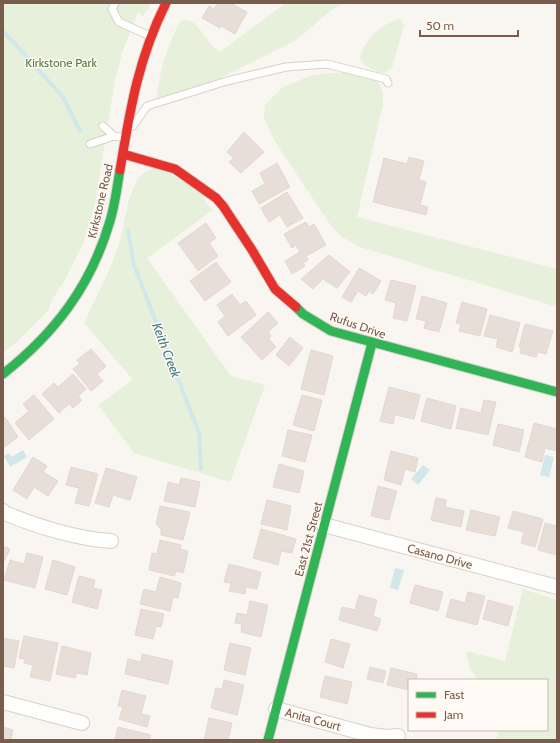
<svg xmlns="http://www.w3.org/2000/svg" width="560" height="743" font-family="Cabin,sans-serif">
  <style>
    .green { fill: #e7f0db }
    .water { fill: #d0e8ea }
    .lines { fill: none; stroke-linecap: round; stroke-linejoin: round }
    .stream { stroke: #d0e8ea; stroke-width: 4 }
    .building { fill: #e6ded7; stroke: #e2d8d2 }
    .lane-casing { stroke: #d7d1cb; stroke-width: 9 }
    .street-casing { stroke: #d7d1cb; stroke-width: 16 }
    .fast-casing { stroke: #d9d2cb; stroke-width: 11 }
    .jam-casing { stroke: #d9d2cb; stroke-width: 11 }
    .lane { stroke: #fefefd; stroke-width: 7 }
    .street { stroke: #fefefd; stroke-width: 14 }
    .fast { stroke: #30b455; stroke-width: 9 }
    .jam { stroke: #e5322d; stroke-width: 9 }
    .labels { text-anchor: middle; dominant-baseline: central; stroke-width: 3; stroke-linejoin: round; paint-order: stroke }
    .park-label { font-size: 12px; fill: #537a41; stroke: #fffaf3 }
    .street-label { font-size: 12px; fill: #7a5c4d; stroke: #fffaf3 }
    .water-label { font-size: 13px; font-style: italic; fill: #437c86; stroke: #fffaf3 }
  </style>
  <rect width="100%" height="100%" fill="#f9f5f0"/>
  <path class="green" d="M3,3H152L143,16L138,12L123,50L115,79L95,204L83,244L65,280L53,298L48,311L17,342L3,353Z
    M286,3H345L333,9L296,40L224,76L193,95L175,101L163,104L156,101C159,73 167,46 180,21C181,21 186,20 187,20C199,21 208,46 220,52Z
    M400,18L404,25L392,68L384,73C374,71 366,68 360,59C363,40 382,24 400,18Z
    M329,73C345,73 374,69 381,88C383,92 383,99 383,104L357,217L557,269V307L360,247L342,237L331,226L274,140L264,118L265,105L283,87L310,76Z
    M159,168L200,191L206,203L213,210L147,258L231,376L265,385L230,482L134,453L98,405L133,380L84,323C96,297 110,271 119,244C125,223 126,198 138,179C143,171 150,170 159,168Z
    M523,589L557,600V740H496L499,730H547V680H477L469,666L466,651L505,661Z"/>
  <path class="water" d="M23,450L27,457L10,467L4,456L9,453L11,457Z
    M545,455L554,457L549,477L540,475Z
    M423,465L430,470L418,485L411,479Z
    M395,568L404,570L398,590L390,588Z"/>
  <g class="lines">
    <path class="stream" d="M3,31L63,97L80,131
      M128,231L134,265L199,433L201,469"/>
  </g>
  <path class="building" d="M218,3H231L247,12L235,34L221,26L220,28L202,18L209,6L214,9Z
    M244,132L264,152L241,173L229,162L234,158L227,152Z
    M409,157L424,161L419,180L426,182L420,205L428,207L426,215L373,202L384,158L407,164Z
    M277,163L290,187L259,204L252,191L265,184L260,173Z
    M287,192L303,218L287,227L280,215L269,222L261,208Z
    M306,222L309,227L314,224L326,245L306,256L308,260L303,263L305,266L292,274L285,261L300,252L296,245L292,248L284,234Z
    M206,223L216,238L209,243L218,256L198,271L178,243Z
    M329,255L350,272L337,288L323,279L313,289L301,279Z
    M216,262L231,282L205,301L190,281Z
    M359,268L381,281L373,294L369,291L366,296L358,291L351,302L342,297Z
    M391,280L416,286L407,321L393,318L396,303L385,300Z
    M232,294L240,305L246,301L256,315L228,336L218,322L225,316L217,305Z
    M422,296L447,303L439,332L424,328L426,321L416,319Z
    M462,302L487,309L480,336L459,331L461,324L456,323Z
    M268,312L278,323L268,332L271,336L269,339L276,347L262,360L241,337Z
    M490,315L520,323L512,352L496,347L498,339L484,336Z
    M525,324L553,331L546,354L538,352L536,357L520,353L521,347H519Z
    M290,337L303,348L289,366L276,355Z
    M91,349L106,366L97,374L103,381L91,391L73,369L80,364L77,360Z
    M311,350L333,356L324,395L301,389Z
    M73,374L86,389L78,396L82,400L73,408L69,404L59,413L42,394L54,383L58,387Z
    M389,387L420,395L414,419L395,415L393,424L380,421Z
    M34,395L54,419L29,440L15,423L29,411L23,404Z
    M302,395L322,400L314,431L293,425Z
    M427,398L456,406L451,429L421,421Z
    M484,400L496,402L488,435L456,428L461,408L481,413Z
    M5,417L18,437L3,448V418Z
    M534,423L557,429V451L545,448L542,462L525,457Z
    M498,424L524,430L519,452L493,445Z
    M288,430L312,435L305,462L282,456Z
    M391,451L418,458L415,472L405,469L401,485L384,480Z
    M33,457L47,466L43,472L58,481L48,496L34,487L27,499L13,490Z
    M279,464L304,471L299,493L273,487Z
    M71,467L98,474L89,506L75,503L79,488L66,485Z
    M106,468L137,477L130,500L113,495L109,507L95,503Z
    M181,478L200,482L195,507L164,501L168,482L179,485Z
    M378,486L397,491L389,520L371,516Z
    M436,498L446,500L445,507L464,511L461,527L431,520Z
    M267,500L291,506L287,530L261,524Z
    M160,506L190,512L183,540L161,535V529L156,524Z
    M471,510L500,517L495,536L466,530Z
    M513,511L543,519L535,547L521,543L524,532L508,528Z
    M545,523L557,526V555L538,550Z
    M261,529L296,539L292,553L281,551L278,565L253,558Z
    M160,540L181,545L180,549L188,551L183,573L176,571L174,576L149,570L152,553L157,554Z
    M3,546L10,549L3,563Z
    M27,553L43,557L35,588L4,580L10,560L24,564Z
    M53,560L75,567L67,595L45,589Z
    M229,564L261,572L257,589L246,587L245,594L229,591L231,583L224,582Z
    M79,576L95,580L93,588L102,590L97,609L72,602Z
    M160,577L181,583L178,598L173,597L170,611L140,604L144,589L156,592Z
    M415,585L443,592L438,611L410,603Z
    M468,592L485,596L477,625L446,617L451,599L465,603Z
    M359,595L377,600L373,616L381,619L377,631L339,620L342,607L355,610Z
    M488,600L513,607L508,626L483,619Z
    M250,601L268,605L261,637L241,632L242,624L235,623L237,613L247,615Z
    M141,609L164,614L161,627L156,626L153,639L135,635Z
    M24,636L58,643L50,681L30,677L33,665L24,663L25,659L19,658Z
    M3,638L19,641L14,668L3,666Z
    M331,639L350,644L343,668L325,662Z
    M230,643L251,648L245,675L224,670Z
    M62,646L91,653L87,675L77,673L75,678L56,674Z
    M142,654L173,661L168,684L125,674L128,659L141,662Z
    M370,667L386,671L383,683L367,679Z
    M391,668L417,674L416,680H409V690L387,685Z
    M325,676L352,682L347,704L320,697Z
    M224,680L244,685L237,715L211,708L216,688L222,689Z
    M122,690L146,696L141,714L150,716L147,727L119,719L123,707L118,706Z
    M209,718L232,723L228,740H204Z
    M3,727L13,730L11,740H3Z
    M118,727L151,735L149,740H115Z"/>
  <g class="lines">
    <defs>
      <path id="lane" d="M115,3L112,9L119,22L150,36
        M103,126L114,136L125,138
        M133,126L147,106L227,81L286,67L327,64L386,79L388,83
        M90,144L114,136"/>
      <path id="street" d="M3,511L5,513C35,526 78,539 111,541
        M324,525L557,587
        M3,702L82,723
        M276,709L370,735L388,737L398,736"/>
      <path id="fast" d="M296,307L303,314L331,331L557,392
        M3,374C55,333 91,286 110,221C115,205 117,187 120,170
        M268,740L372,343"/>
      <path id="jam" d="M123,154L175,169L216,198L223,206L252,250L275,289L296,307
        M120,170C130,110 138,59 166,3"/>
    </defs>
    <use href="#lane" class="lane-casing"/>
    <use href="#street" class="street-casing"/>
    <use href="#fast" class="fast-casing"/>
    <use href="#jam" class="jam-casing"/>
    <use href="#lane" class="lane"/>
    <use href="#street" class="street"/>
    <use href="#fast" class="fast"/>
    <use href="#jam" class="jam"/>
  </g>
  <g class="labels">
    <g class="park-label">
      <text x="61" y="62">Kirkstone Park</text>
    </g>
    <g class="street-label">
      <text transform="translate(100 201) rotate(-77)">Kirkstone Road</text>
      <text transform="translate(358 325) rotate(19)">Rufus Drive</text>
      <text transform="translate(308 539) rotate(-75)">East 21st Street</text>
      <text transform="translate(440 556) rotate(15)">Casano Drive</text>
      <text transform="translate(313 719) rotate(15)">Anita Court</text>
    </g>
    <g class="water-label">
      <text transform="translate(167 350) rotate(69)">Keith Creek</text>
    </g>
  </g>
  <rect width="560" height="743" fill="none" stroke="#7a5c4d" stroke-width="8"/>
  <rect x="408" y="679" width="140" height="52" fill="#fffaf3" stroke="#cabbb1"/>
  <rect x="416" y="692" width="20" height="6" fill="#30b455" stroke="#cabbb1"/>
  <text x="444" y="699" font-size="12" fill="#7a5c4d">Fast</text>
  <rect x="416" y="712" width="20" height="6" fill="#e5322d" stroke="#cabbb1"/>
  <text x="444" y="719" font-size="12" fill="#7a5c4d">Jam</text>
  <path d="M420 30v6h98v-6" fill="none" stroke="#7a5c4d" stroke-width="2"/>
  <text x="426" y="30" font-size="12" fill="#7a5c4d" stroke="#fffaf3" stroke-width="3" paint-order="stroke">50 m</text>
</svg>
